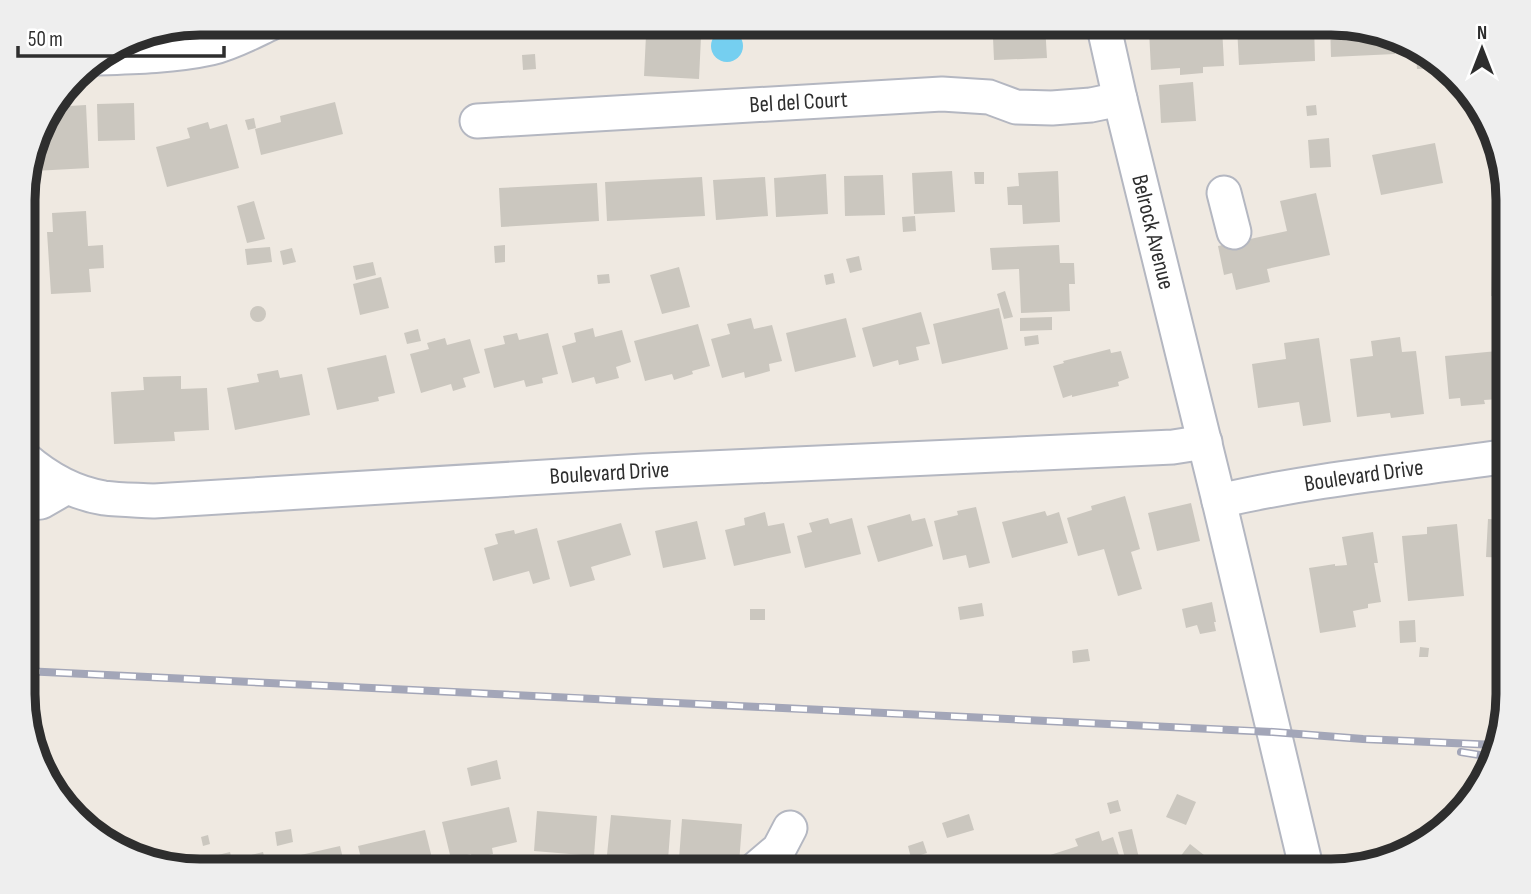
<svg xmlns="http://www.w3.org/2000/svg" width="1531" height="894" font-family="'Sofia Sans Condensed',sans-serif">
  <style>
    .water { fill: #75cff0 }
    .building { fill: #cbc7bf }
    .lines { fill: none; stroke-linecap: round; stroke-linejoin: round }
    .minor-casing { stroke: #b4b7c1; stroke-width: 37 }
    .minor { stroke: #fff; stroke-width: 33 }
    .rail-casing { stroke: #a3a6b8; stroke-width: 8 }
    .rail { stroke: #fff; stroke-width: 5; stroke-dasharray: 16; stroke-linecap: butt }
    .labels { text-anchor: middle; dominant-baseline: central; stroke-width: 6; stroke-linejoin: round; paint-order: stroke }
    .street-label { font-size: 23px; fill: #2e2e2e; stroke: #fff }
    .rim { fill: none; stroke: #2e2e2e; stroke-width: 9 }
  </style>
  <rect width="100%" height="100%" fill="#efe9e1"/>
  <path class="water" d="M711 46a16 16 0 1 1 32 0a16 16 0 1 1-32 0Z"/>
  <path class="building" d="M877,23H943V27L877,29Z
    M985,23H1036V25H1045L1047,58L994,60L993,38H985Z
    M1314,23L1315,61L1239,65L1237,26Z
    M1330,23L1394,40L1395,54L1331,57Z
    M1222,26L1224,66L1203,67V73L1180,75V68L1151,70L1149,30Z
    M646,35L701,37L699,79L644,76Z
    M1412,45L1420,47L1442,68L1417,69L1416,52H1413Z
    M535,54L536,69L523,70L522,55Z
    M1193,82L1196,121L1161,123L1159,85Z
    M335,102L343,134L261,155L255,129L281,122L280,116Z
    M134,103L135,140L98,141L97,104Z
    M86,105L89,168L34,171L33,148L35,143H45L44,118L52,107Z
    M1316,105L1317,115L1307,116L1306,106Z
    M254,118L256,128L248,130L245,120Z
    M208,122L210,129L227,124L239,168L167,187L156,147L190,138L187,128Z
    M1329,138L1331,167L1310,168L1308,140Z
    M1435,143L1443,183L1381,195L1372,155Z
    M952,171L955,212L914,214L912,173Z
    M1058,171L1060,222L1023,224L1022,205H1008L1007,187L1019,186L1018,173Z
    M974,172H984V184H975Z
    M826,174L828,214L776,217L774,178Z
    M883,175L885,215L845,216L844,176Z
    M702,177L705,216L607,221L605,182Z
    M765,177L768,216L716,220L713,180Z
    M597,183L599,221L501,227L499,188Z
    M1316,193L1330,255L1267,269L1270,282L1236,290L1232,273L1224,275L1218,246L1287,231L1280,201Z
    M254,201L265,239L247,243L237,206Z
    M1496,210L1508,211V224L1495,222Z
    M86,211L88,246L103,245L104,268L89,269L91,292L51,294L47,232H53L52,213Z
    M915,216L916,231L903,232L902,217Z
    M505,245V262L495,263L494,246Z
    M1059,245L1060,263H1074L1075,284H1069L1070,311L1021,313L1019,269L992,270L990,248Z
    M270,247L272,262L247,265L245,249Z
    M292,248L296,262L283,265L280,251Z
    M859,256L862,270L850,273L846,259Z
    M1492,258H1508V296H1491Z
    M373,262L376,275L356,280L353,266Z
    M679,267L690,307L662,314L650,275Z
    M833,273L835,283L826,285L824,275Z
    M609,274L610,283L598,284L597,275Z
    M381,277L389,308L360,315L353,284Z
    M1005,291L1013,317L1004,319L997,294Z
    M250 314a8 8 0 1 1 16 0a8 8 0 1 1-16 0Z
    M999,308L1008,349L942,364L933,324Z
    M921,312L930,344L916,347L919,360L899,365L898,360L873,367L862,328Z
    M1052,317V330L1020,331V318Z
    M751,318L754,329L772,325L782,361L769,364L770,371L745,378L744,372L722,378L711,339L730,334L727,324Z
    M846,318L856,357L795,372L786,333Z
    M698,324L710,366L692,371L693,374L674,380L672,374L645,381L634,341Z
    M593,328L595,337L622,330L631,362L616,367L619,378L596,384L594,377L572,383L562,346L576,342L574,333Z
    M418,329L421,341L407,344L404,333Z
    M517,333L519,340L548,333L558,374L542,378L543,383L526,387L524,380L494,388L484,349L505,344L503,336Z
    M1038,335L1039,344L1025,346L1024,337Z
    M1400,337L1402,352L1416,351L1424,414L1391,418L1390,413L1357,417L1350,359L1373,356L1371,341Z
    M445,338L447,345L470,339L480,373L463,378L466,387L453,391L451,384L421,393L410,354L429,349L427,343Z
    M1319,338L1331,422L1303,426L1299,402L1258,408L1252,364L1286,359L1284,343Z
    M1110,349L1111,353L1121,351L1129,378L1118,382L1119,386L1072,397V395L1063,398L1053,366L1064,363L1063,361Z
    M1508,350V400L1501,401L1500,399L1484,400L1485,404L1461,406L1460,398L1449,399L1445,356Z
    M386,355L395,393L378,397L379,401L337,410L327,368Z
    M278,370L280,378L302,374L310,415L235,430L227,388L259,382L257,374Z
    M181,376V389L207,388L209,430L174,432L175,441L114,444L111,392L144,390L143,377Z
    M1125,496L1140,549L1131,552L1142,589L1118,596L1104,549L1078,556L1067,518L1092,510L1091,506Z
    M1191,503L1200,541L1157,551L1148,513Z
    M976,507L990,563L969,568L966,555L943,560L934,521L958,515L957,511Z
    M1045,511L1047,516L1059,512L1068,543L1012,558L1002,522Z
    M765,512L768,526L784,523L791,553L734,566L725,530L745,525L744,518Z
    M910,514L912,521L925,518L933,546L878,562L867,526Z
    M828,518L830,524L852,518L861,554L805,568L797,536L812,532L809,523Z
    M1488,519L1508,520V558L1486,557Z
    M697,521L706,559L663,568L655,531Z
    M621,523L631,555L591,567L595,580L570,587L557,541Z
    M1457,524L1464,596L1408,601L1402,536L1427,534V527Z
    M537,528L550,579L533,584L529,571L493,581L484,548L498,544L495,534L514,530L515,534Z
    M1373,532L1378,563H1374L1381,602L1368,604V608L1353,611L1356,627L1320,633L1309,568L1335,564V566L1347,565L1342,537Z
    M1212,602L1216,622H1214L1216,631L1200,634L1197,625L1186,628L1182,609Z
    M982,603L984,616L960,620L958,607Z
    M750,609H765V620H750Z
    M1415,620L1416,642L1400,643L1399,621Z
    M1420,647L1429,648L1428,657H1419Z
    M1088,649L1090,661L1073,663L1072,651Z
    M497,760L501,779L471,786L467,768Z
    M1177,794L1196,802L1186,825L1166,817Z
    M1118,800L1121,811L1110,814L1107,803Z
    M509,807L517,842L492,848L493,854L472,859L471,854L451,859L442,822Z
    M537,811L597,816L594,856L534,851Z
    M969,814L974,830L947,838L942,823Z
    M611,815L671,820L668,860L607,855Z
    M682,819L742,824L739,864L679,859Z
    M291,829L293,842L277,846L275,832Z
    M1132,829L1139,858L1126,862L1118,832Z
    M425,830L433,862L416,866L417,871H364L358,846Z
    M1099,831L1102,841L1113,837L1124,871H1045L1041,858L1078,846L1075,839Z
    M208,835L210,844L203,846L201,837Z
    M923,841L927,853L911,858L908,846Z
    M1190,844L1209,859L1206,864L1214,871H1169Z
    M340,846L346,871H286L283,859Z
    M230,852L232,860L263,852L268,871H209L206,858Z
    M1021,864L1023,871H1001V870Z"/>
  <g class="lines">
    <defs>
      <g id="minor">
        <path id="s1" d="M1103,23L1120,99L1219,501L1307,871"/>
        <path d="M97,58C134,57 175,56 211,48C232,43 252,32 271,23"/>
        <path id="s2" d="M477,121L942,94L989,97L1016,107L1052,108L1091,105L1120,99"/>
        <path d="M1224,193L1234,232"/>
        <path id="s3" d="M24,458C47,478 73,493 104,498C120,500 137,500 154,501L643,471L1173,447L1205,442"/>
        <path id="s4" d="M1219,501C1314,479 1412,470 1508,456"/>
        <path d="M24,504L41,502L67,487"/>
        <path d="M753,871L779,849L790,828"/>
      </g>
    </defs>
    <use href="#minor" class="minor-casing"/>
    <use href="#minor" class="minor"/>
    <defs>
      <path id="rail" d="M24,671L1273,732L1363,739L1496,745
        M1461,752L1492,757"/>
    </defs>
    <use href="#rail" class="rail-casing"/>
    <use href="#rail" class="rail"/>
  </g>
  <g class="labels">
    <g class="street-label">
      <text stroke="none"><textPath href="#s2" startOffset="322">Bel del Court</textPath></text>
      <text stroke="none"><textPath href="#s1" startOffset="215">Belrock Avenue</textPath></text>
      <text stroke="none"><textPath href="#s3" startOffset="597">Boulevard Drive</textPath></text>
      <text stroke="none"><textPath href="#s4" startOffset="147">Boulevard Drive</textPath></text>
    </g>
  </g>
  <path d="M0 0H1531V894H0ZM200 35H1331A165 165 0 0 1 1496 200V694A165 165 0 0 1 1331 859H200A165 165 0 0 1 35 694V200A165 165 0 0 1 200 35Z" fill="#eee" fill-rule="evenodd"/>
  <path class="rim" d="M200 35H1331A165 165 0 0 1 1496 200V694A165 165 0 0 1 1331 859H200A165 165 0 0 1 35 694V200A165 165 0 0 1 200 35Z"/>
  <g transform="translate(1482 49)" stroke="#ffffff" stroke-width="5" paint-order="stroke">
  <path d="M0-5L12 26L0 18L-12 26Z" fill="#2e2e2e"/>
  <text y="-10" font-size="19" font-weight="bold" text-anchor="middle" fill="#2e2e2e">N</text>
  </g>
  <path d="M18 46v10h206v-10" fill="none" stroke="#2e2e2e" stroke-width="3.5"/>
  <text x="28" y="46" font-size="21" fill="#2e2e2e" stroke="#ffffff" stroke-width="5" paint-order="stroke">50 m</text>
</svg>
